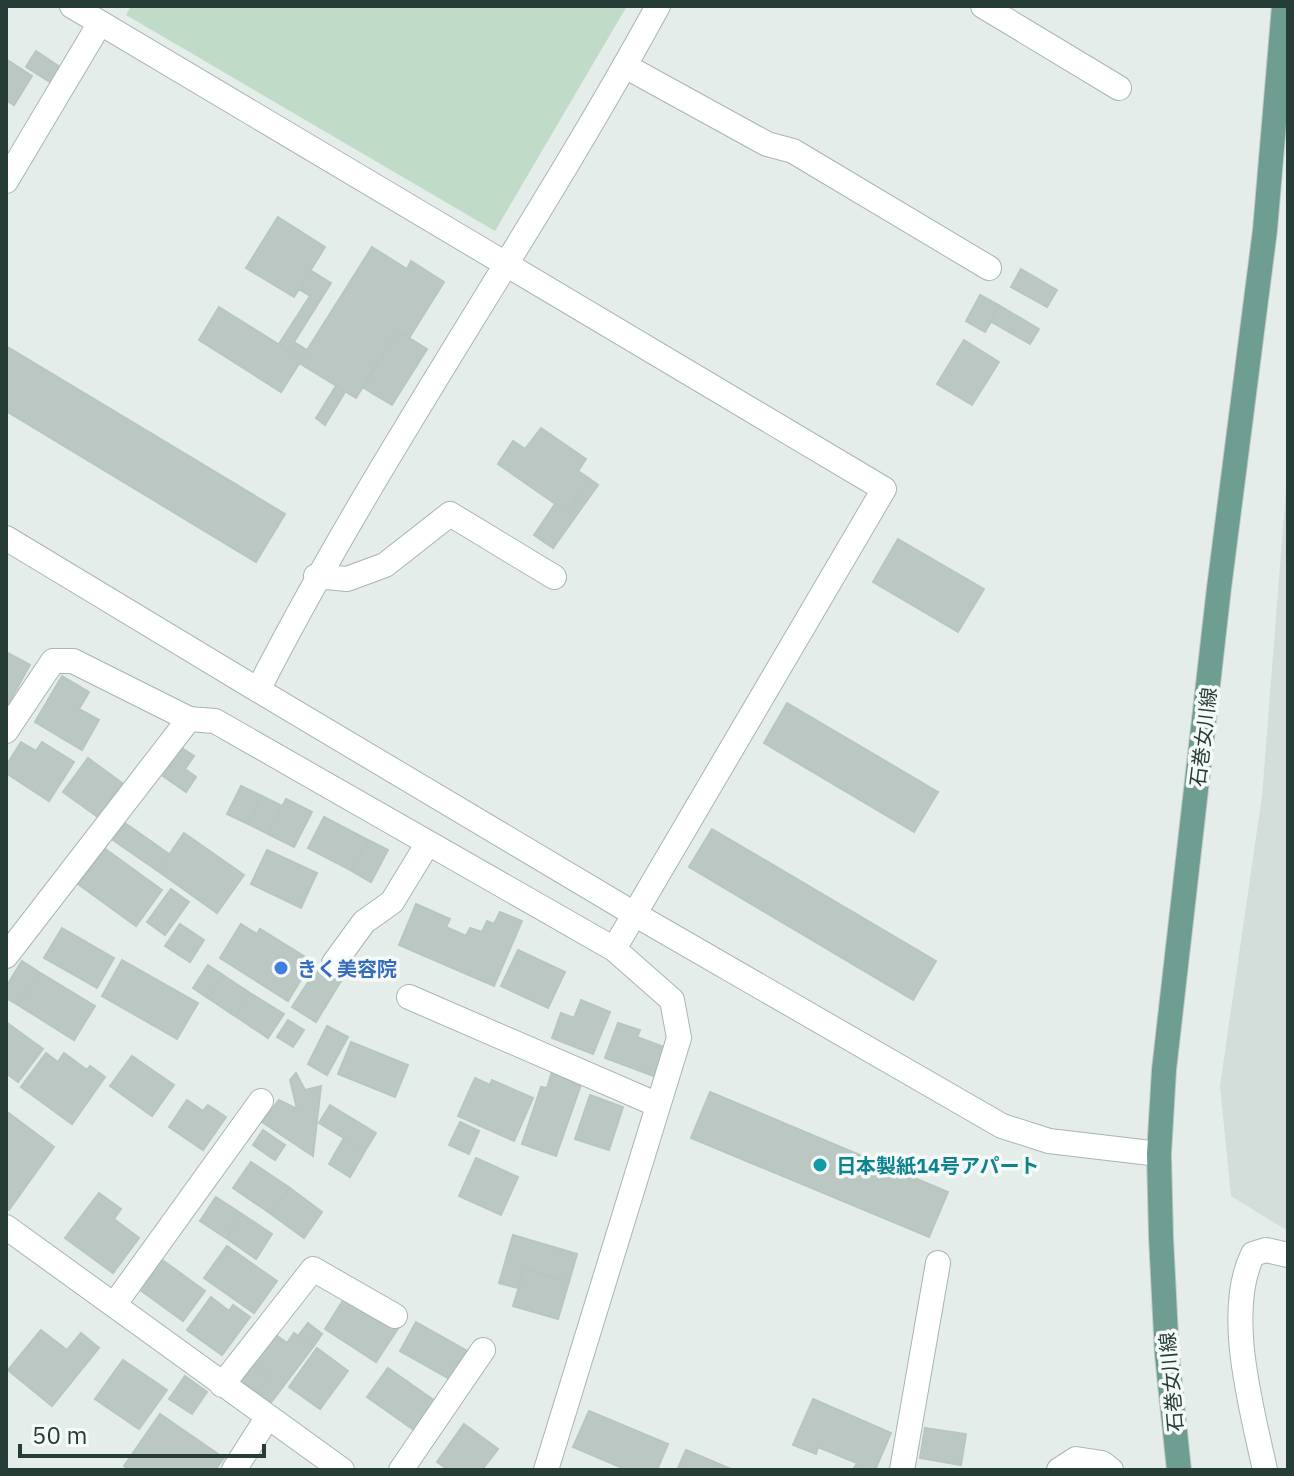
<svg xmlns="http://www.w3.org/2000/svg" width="1294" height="1476" font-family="'IBM Plex Sans','Noto Sans JP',sans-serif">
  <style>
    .built { fill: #d3ddd9 }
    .green { fill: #c0dbc8 }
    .building { fill: #bbc7c3; stroke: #b8c6c0; stroke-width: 2 }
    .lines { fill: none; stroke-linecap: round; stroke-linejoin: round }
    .minor-casing { stroke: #a8b5b1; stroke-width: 26 }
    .major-casing { stroke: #c2c9c7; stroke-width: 26 }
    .minor { stroke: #fff; stroke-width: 24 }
    .major { stroke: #6e9e92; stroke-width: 24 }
    .shop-dot { fill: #3f7fe0; stroke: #f5f9f8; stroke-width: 3 }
    .culture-dot { fill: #0f9aa8; stroke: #f5f9f8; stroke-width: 3 }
    .labels { text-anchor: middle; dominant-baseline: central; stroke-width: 7; stroke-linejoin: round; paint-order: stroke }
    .street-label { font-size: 20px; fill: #263d37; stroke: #f5f9f8 }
    .shop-label { font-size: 20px; font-weight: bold; fill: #366cbe; stroke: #f5f9f8; text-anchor: start }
    .culture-label { font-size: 20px; font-weight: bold; fill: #0d838f; stroke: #f5f9f8; text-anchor: start }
  </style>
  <rect width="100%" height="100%" fill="#e5edea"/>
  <path class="built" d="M1288,464V1231L1231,1196L1220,1086L1262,796Z"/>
  <path class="green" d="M131,6H627L495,231L126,15Z"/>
  <path class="building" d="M36,51L63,69L53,84L26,67Z
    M6,59L32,76L14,105L6,100Z
    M278,217L325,247L294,297L246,268Z
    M372,247L407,269L411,261L444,282L409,338L398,331L356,398L299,363Z
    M1021,269L1057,290L1047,307L1011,287Z
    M310,270L331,283L294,342L307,350L302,359L279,344L310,296L299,289Z
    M980,295L1000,306L985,332L966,321Z
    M1000,306L1039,329L1030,344L990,321Z
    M219,307L302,359L281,392L199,340Z
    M398,331L427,349L392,405L362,387Z
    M964,340L999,362L972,405L937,384Z
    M6,346L285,514L256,562L6,411Z
    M336,386L345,392L325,425L316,418Z
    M541,428L586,459L578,471L590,479L567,512L498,464L513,441L525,449Z
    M590,479L598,485L553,548L534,535L555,504L567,512Z
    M898,539L984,589L958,632L873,582Z
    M6,652L30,665L6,708Z
    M62,676L89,692L79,709L99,720L82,750L35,722Z
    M787,703L938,792L914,832L764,743Z
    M21,742L36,751L42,742L74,762L49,801L6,773V766Z
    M182,748L194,756L185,769L196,777L186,792L163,776Z
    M88,758L122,783L98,817L63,792Z
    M241,786L262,796L248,824L227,814Z
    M262,796L282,806L268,834L248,824Z
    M286,799L312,812L294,847L268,834Z
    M324,817L368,840L352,871L308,848Z
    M125,823L169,854L158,871L113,840Z
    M712,829L936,961L913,1000L689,867Z
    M184,833L244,875L217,913L158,871Z
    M368,840L388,850L371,882L352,871Z
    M104,848L162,890L136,926L78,884Z
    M267,850L317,873L301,908L251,884Z
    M171,889L189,902L165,935L147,922Z
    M416,904L450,919L446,927L466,936L470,928L482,932L487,921L494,924L500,912L522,921L494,986L399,945Z
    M180,924L204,940L190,962L165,946Z
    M241,924L257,934L260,929L312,961L288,1001L220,958Z
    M62,928L114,958L97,988L44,958Z
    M518,950L565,972L548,1008L501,986Z
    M122,960L198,1003L177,1039L102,996Z
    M22,961L39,972L18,1005L6,998V987Z
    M208,965L223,975L208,998L193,988Z
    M318,967L341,981L316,1022L292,1007Z
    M39,972L95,1006L74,1040L18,1005Z
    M223,975L250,993L235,1016L208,998Z
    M250,993L284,1014L268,1038L235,1016Z
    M581,1000L610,1012L593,1054L552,1038L561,1013L574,1018Z
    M288,1020L304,1030L293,1047L277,1037Z
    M6,1022L43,1049L18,1082L6,1073Z
    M618,1023L640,1030L637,1037L667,1048L656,1077L605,1058Z
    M327,1026L348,1037L327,1075L308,1064Z
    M351,1042L408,1065L395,1097L338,1074Z
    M46,1053L58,1062L64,1053L87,1070L90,1066L105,1077L72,1124L21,1087Z
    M132,1056L174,1085L152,1116L110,1086Z
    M552,1072L582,1082L556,1156L522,1144L541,1087L547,1088Z
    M296,1073L305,1090L321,1086L313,1156L262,1122L279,1100L297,1109L290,1080Z
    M475,1078L490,1085L492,1080L533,1098L514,1141L458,1116Z
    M710,1092L948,1192L929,1237L691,1138Z
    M590,1095L623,1107L609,1150L575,1139Z
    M187,1100L203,1111L208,1105L226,1117L203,1150L169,1127Z
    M330,1105L376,1133L365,1151L319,1123Z
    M6,1111L54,1147L9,1210L6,1208Z
    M460,1122L479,1131L469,1154L449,1145Z
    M263,1130L285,1145L275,1160L253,1145Z
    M344,1138L365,1151L350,1177L329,1164Z
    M476,1158L518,1177L501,1215L459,1196Z
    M251,1162L290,1188L271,1214L233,1188Z
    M290,1188L322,1212L304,1238L271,1214Z
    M99,1193L121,1209L114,1219L139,1238L113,1273L65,1238Z
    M216,1197L242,1214L226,1238L200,1221Z
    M242,1214L272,1234L256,1259L226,1238Z
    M513,1235L577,1254L569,1282L525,1268L518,1288L499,1283Z
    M227,1246L277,1281L254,1313L204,1278Z
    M161,1259L205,1291L183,1321L139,1289Z
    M525,1268L569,1282L558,1319L513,1306Z
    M347,1294L399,1327L376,1362L325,1329Z
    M211,1297L229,1311L233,1305L250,1317L222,1355L187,1330Z
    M416,1322L469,1352L453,1381L400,1351Z
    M308,1323L322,1334L313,1347L298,1336Z
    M41,1330L67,1350L81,1333L99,1348L52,1406L8,1370Z
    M272,1332L287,1343L294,1333L313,1347L269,1405L256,1395L269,1377L249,1362Z
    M317,1348L348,1371L320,1409L289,1387Z
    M123,1360L167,1390L139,1429L95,1399Z
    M252,1364L269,1377L256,1395L238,1381Z
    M388,1368L435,1401L414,1430L367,1397Z
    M185,1376L207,1392L192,1414L169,1399Z
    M813,1399L891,1433L875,1470H853L857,1463L818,1447L816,1454L793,1445Z
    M589,1411L668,1444L657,1470H627L573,1447Z
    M160,1414L224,1458L215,1470H130L124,1466Z
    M464,1424L498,1449L482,1470H449L437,1462Z
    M925,1428L966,1434L961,1465L920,1458Z
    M686,1450L733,1470H677Z"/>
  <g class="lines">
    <defs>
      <path id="minor" d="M72,6L884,489L614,949
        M983,6L1119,88
        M625,66L767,144L793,151L989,268
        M6,181L100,23
        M6,538L258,690C378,455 531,238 658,6
        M316,576L347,579L385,565L450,514L554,577
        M258,690L636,915L1002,1126L1049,1141L1159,1154
        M6,731L53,661H73L189,719L215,721L614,949L672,1000L679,1038L546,1470
        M6,956L189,719
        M334,963L364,922L392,902L428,843
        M409,997L658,1105
        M6,1227L342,1470
        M114,1305L261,1101
        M222,1385L313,1269L395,1316
        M234,1470L267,1418
        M401,1470L483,1350
        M902,1470L938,1263
        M1059,1470L1076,1459L1102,1463L1111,1470
        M1265,1470C1252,1409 1224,1312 1253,1254L1266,1250L1288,1255"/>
      <path id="major" d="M1179,1470L1167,1355L1161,1237L1159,1154L1164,1070L1219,588L1265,230L1284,6"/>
    </defs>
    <use href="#minor" class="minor-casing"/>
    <use href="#major" class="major-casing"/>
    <use href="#minor" class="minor"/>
    <use href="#major" class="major"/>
  </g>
  <circle class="shop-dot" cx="281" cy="968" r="8"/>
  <circle class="culture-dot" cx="820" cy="1165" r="8"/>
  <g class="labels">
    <g class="street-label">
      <text transform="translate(1203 737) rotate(-83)">石巻女川線</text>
      <text transform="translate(1171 1382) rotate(-95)">石巻女川線</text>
    </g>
    <g class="shop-label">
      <text x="297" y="968">きく美容院</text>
    </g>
    <g class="culture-label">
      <text x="836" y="1165">日本製紙14号アパート</text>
    </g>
  </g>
  <rect width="1294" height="1476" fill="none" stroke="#263d37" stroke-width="16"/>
  <path d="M20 1444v12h244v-12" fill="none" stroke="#263d37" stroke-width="4"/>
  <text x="32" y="1444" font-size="24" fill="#263d37" stroke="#f5f9f8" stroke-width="6" paint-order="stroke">50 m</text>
</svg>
